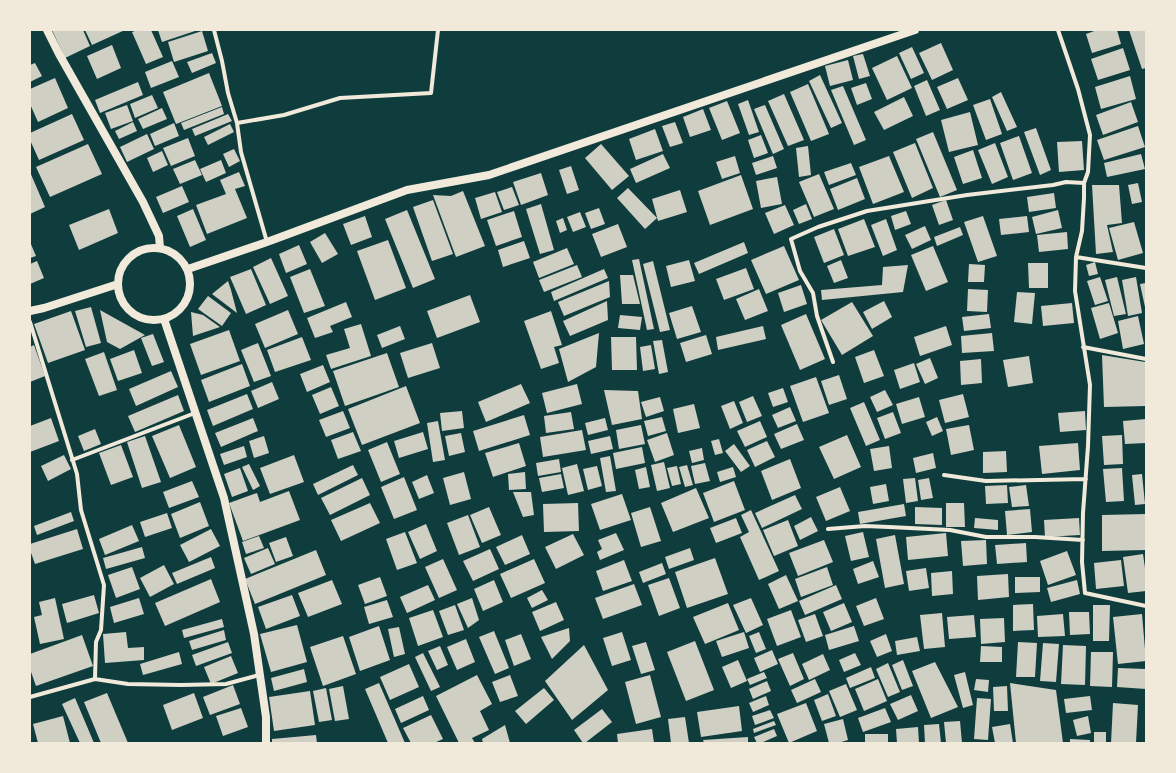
<svg xmlns="http://www.w3.org/2000/svg" width="1176" height="773" font-family="'Exo 2',sans-serif">
  <style>
    .building { fill: #cfcfc3 }
    .lines { fill: none; stroke-linecap: round; stroke-linejoin: round }
    .minor { stroke: #f1e9da; stroke-width: 4 }
    .secondary { stroke: #f1e9da; stroke-width: 8 }
  </style>
  <rect width="100%" height="100%" fill="#0f3d3e"/>
  <path class="building" d="M52,30H83L90,46L65,58Z
    M85,30H125L92,45Z
    M138,30H151L163,57L146,64L132,32Z
    M158,30H198L162,42Z
    M1097,30H1117L1121,44L1092,53L1086,34Z
    M1129,30H1146V68L1142,69Z
    M202,31L208,51L174,62L168,42Z
    M941,43L953,70L932,80L919,53Z
    M112,45L121,68L97,79L87,56Z
    M912,47L924,73L911,79L899,53Z
    M1123,48L1130,70L1098,80L1091,59Z
    M212,53L216,63L192,73L187,62Z
    M863,54L870,76L859,79L853,56Z
    M897,56L912,88L887,100L872,68Z
    M848,60L853,80L830,86L825,66Z
    M172,61L179,77L151,88L145,72Z
    M35,63L42,76L30,82V65Z
    M209,73L222,106L176,124L163,92Z
    M820,75L842,123L831,128L809,81Z
    M1130,76L1136,99L1101,109L1095,87Z
    M55,78L68,108L38,122L30,104V89Z
    M958,78L968,100L947,109L937,87Z
    M927,80L940,110L926,116L914,86Z
    M138,82L143,95L100,113L95,100Z
    M866,83L872,99L857,105L851,88Z
    M808,84L829,134L811,141L790,92Z
    M843,86L866,140L854,145L831,90Z
    M1001,92L1017,127L1007,131L992,97Z
    M784,94L804,140L788,146L768,101Z
    M152,95L158,108L135,118L130,104Z
    M904,97L913,116L884,130L874,112Z
    M990,99L1002,134L986,140L973,105Z
    M748,100L759,132L749,135L738,104Z
    M727,101L740,133L722,140L709,108Z
    M1131,102L1138,122L1103,135L1096,115Z
    M127,105L133,121L111,129L105,113Z
    M765,105L784,149L773,154L754,109Z
    M222,107L224,114L184,130L181,123Z
    M162,108L167,119L143,129L138,119Z
    M703,109L711,130L690,137L683,117Z
    M970,112L978,145L949,152L941,120Z
    M72,114L84,140L39,160L30,140V133Z
    M228,114L232,121L195,136L192,129Z
    M133,122L137,131L119,139L115,131Z
    M675,122L683,143L670,147L662,126Z
    M174,123L179,136L155,146L150,134Z
    M230,124L234,132L208,145L204,137Z
    M1138,126L1145,147L1104,160L1097,140Z
    M1036,128L1051,170L1040,175L1024,132Z
    M655,129L663,151L636,160L629,139Z
    M933,132L957,190L940,197L916,139Z
    M147,134L154,149L127,162L120,147Z
    M761,135L768,153L754,158L748,140Z
    M1019,136L1032,173L1013,180L1000,143Z
    M188,138L195,156L171,166L163,148Z
    M1082,141L1084,170L1059,172L1057,142Z
    M915,143L933,188L912,198L893,152Z
    M995,143L1008,177L992,184L978,150Z
    M88,144L102,174L50,197L36,167Z
    M601,144L629,176L612,190L585,158Z
    M808,146L811,175L799,177L796,148Z
    M234,149L240,161L229,167L223,154Z
    M973,150L982,178L963,184L954,157Z
    M162,151L168,165L153,172L147,158Z
    M663,154L670,168L636,183L630,169Z
    M1141,154L1145,169L1107,177L1104,163Z
    M735,156L740,173L722,179L716,162Z
    M773,156L777,168L756,175L752,163Z
    M889,156L904,192L873,204L859,167Z
    M195,160L202,175L180,184L173,169Z
    M221,160L226,173L206,182L200,169Z
    M851,163L856,175L829,185L824,172Z
    M571,166L579,190L567,194L559,170Z
    M30,172L45,207L30,214Z
    M239,172L245,186L235,189L247,218L207,234L196,205L226,194L220,180Z
    M541,173L548,195L521,205L513,182Z
    M819,174L834,209L814,217L799,182Z
    M741,175L753,209L710,225L698,191Z
    M777,177L782,204L761,208L756,181Z
    M857,178L865,199L838,210L830,189Z
    M1138,183L1142,202L1132,204L1128,185Z
    M1092,185H1119L1122,223L1107,225L1113,252L1096,254Z
    M182,186L189,202L163,213L156,197Z
    M512,187L519,205L504,210L497,192Z
    M628,188L657,218L645,229L617,198Z
    M680,190L687,212L658,221L652,199Z
    M463,191L485,246L456,257L433,195L451,196Z
    M495,192L502,212L481,219L475,198Z
    M1054,193L1056,208L1029,212L1027,197Z
    M433,200L453,254L432,261L413,207Z
    M946,200L953,220L939,225L932,205Z
    M541,204L554,250L540,254L526,209Z
    M806,204L812,219L799,224L793,210Z
    M785,205L794,225L774,234L765,213Z
    M599,208L605,224L591,229L585,213Z
    M109,209L118,233L79,250L69,225Z
    M193,209L206,240L190,247L177,216Z
    M407,210L435,279L413,288L385,219Z
    M1058,210L1062,228L1036,234L1032,217Z
    M514,211L522,237L496,246L487,220Z
    M906,211L911,224L895,230L891,216Z
    M580,212L586,227L573,232L567,217Z
    M365,216L372,237L351,245L343,224Z
    M983,216L997,256L978,262L964,222Z
    M1027,216L1029,232L1001,235L999,219Z
    M563,218L567,230L560,233L556,221Z
    M864,219L875,247L848,256L838,229Z
    M886,219L897,250L883,256L871,225Z
    M1134,222L1143,253L1118,260L1109,228Z
    M618,224L627,247L601,257L592,234Z
    M925,226L931,240L912,249L905,235Z
    M960,227L963,235L937,246L934,237Z
    M834,229L844,255L824,263L814,237Z
    M1067,232L1068,249L1039,252L1037,235Z
    M325,233L338,254L322,263L310,242Z
    M388,240L406,288L375,300L357,251Z
    M524,241L530,258L503,267L498,250Z
    M30,242L36,256L30,258Z
    M744,242L748,253L699,274L694,263Z
    M299,245L307,264L286,273L279,254Z
    M784,246L799,280L766,294L751,260Z
    M933,246L948,282L926,291L911,255Z
    M567,248L574,264L539,278L533,262Z
    M271,258L288,296L270,304L253,267Z
    M639,259L654,329L647,330L632,260Z
    M689,260L695,281L671,287L666,266Z
    M841,260L848,278L834,283L827,266Z
    M37,261L44,278L30,284V264Z
    M653,261L670,330L660,332L643,264Z
    M1095,262L1098,274L1089,276L1086,265Z
    M1028,263H1048V288H1029Z
    M969,264L985,265L984,282H968Z
    M577,265L582,277L544,292L539,280Z
    M908,265L903,292L822,300L821,290L882,285L883,267Z
    M746,268L754,289L724,300L716,279Z
    M251,269L266,305L246,314L230,277Z
    M310,269L325,306L304,313L290,277Z
    M604,269L608,278L554,301L551,292Z
    M620,275H633L640,304H622Z
    M1100,277L1108,301L1095,305L1087,281Z
    M1117,277L1126,314L1114,316L1105,280Z
    M1136,277L1142,313L1128,316L1122,280Z
    M228,281L231,290L237,313L212,294Z
    M609,281L610,297L564,316L558,302Z
    M1146,283V306L1145,307L1140,284Z
    M801,285L807,304L784,312L778,293Z
    M759,289L768,311L745,320L736,299Z
    M968,289L988,290L987,312L967,311Z
    M1017,292L1035,293L1032,324L1014,322Z
    M470,295L480,322L437,338L427,311Z
    M208,296L231,313L222,326L198,309Z
    M607,301L608,320L570,336L563,321Z
    M884,301L892,317L872,329L863,312Z
    M346,302L352,317L330,326L333,332L315,338L307,318Z
    M852,302L873,336L842,355L821,320Z
    M1072,303L1074,323L1043,326L1041,306Z
    M1109,303L1118,333L1100,339L1091,308Z
    M692,306L701,332L677,339L669,313Z
    M91,307L101,343L86,347L75,311Z
    M100,310L145,335L120,349L107,342Z
    M288,310L298,334L265,348L255,324Z
    M71,311L85,350L48,363L34,324Z
    M551,311L562,345L554,347L559,363L541,369L524,321Z
    M191,312L203,315L220,327L193,336Z
    M806,314L825,359L800,370L781,325Z
    M989,314L991,328L964,331L962,317Z
    M620,315L642,317L640,330L618,328Z
    M1138,316L1144,344L1123,349L1118,321Z
    M361,324L371,356L331,369L326,355L350,348L344,329Z
    M400,326L405,339L382,348L377,335Z
    M763,326L766,339L718,350L716,337Z
    M946,326L952,345L920,356L914,337Z
    M229,330L240,361L201,375L190,344Z
    M599,333L596,367L568,382L559,349Z
    M992,333L994,351L962,353L961,336Z
    M153,334L164,362L152,366L141,338Z
    M706,335L712,354L686,362L680,343Z
    M302,337L311,360L275,372L267,350Z
    M611,337H636L637,370H612Z
    M662,340L668,372L659,374L653,341Z
    M258,343L271,376L254,382L241,350Z
    M432,343L440,368L408,378L400,353Z
    M34,345L45,376L30,382V347Z
    M651,345L655,369L643,371L640,347Z
    M134,350L142,373L118,381L110,359Z
    M874,350L884,376L864,383L855,357Z
    M104,352L117,390L99,396L85,359Z
    M387,353L399,387L345,406L333,371Z
    M1102,355L1145,362L1146,370V406L1104,407Z
    M1029,356L1033,383L1008,387L1003,360Z
    M930,358L938,378L925,384L916,364Z
    M981,359L982,383L961,385L960,361Z
    M914,363L920,382L900,389L894,370Z
    M242,364L250,386L209,402L201,380Z
    M323,365L330,382L307,392L300,374Z
    M171,371L178,387L136,406L129,389Z
    M839,375L847,399L829,405L821,381Z
    M816,377L829,413L803,422L790,386Z
    M272,382L279,399L258,408L251,391Z
    M521,384L530,403L486,422L478,402Z
    M577,384L582,404L547,413L542,393Z
    M406,386L420,423L362,445L348,409Z
    M331,387L339,406L320,414L312,395Z
    M783,388L788,402L773,407L768,393Z
    M604,390L638,391L642,419L612,425Z
    M885,390L893,405L877,412L870,397Z
    M247,394L253,409L213,426L207,410Z
    M963,394L969,417L945,423L939,400Z
    M178,395L184,411L135,432L128,416Z
    M753,396L762,416L747,422L739,402Z
    M660,397L664,411L646,417L641,402Z
    M919,397L925,417L902,424L896,404Z
    M734,401L743,423L730,429L721,406Z
    M864,402L880,440L866,446L850,408Z
    M694,404L700,428L678,433L673,409Z
    M790,407L796,421L778,428L772,415Z
    M343,411L350,428L326,437L319,420Z
    M462,411L464,428L442,431L440,413Z
    M1085,411L1086,430L1060,432L1058,413Z
    M571,412L574,429L546,433L544,416Z
    M893,412L901,433L885,439L877,418Z
    M524,415L530,435L479,451L473,431Z
    M662,417L666,431L648,436L644,421Z
    M937,417L943,431L932,436L926,422Z
    M51,418L59,441L30,452V426Z
    M253,418L258,431L221,447L215,433Z
    M605,418L608,430L588,435L585,423Z
    M1146,419V443L1125,444L1123,421Z
    M438,421L445,460L433,462L427,423Z
    M760,421L767,437L745,447L737,431Z
    M797,424L804,440L781,449L774,434Z
    M179,425L196,467L170,478L152,436Z
    M641,425L645,444L619,449L616,430Z
    M969,425L974,450L951,455L946,429Z
    M95,429L101,444L84,451L78,436Z
    M582,430L586,450L543,457L540,437Z
    M353,432L361,451L338,459L331,440Z
    M423,432L428,449L399,458L394,441Z
    M461,433L465,452L449,456L445,436Z
    M667,433L674,455L655,462L647,440Z
    M847,435L861,467L834,479L819,447Z
    M1122,435L1123,464L1104,465L1102,436Z
    M145,436L161,482L142,488L127,442Z
    M264,436L269,453L254,458L249,441Z
    M610,436L613,449L591,454L588,441Z
    M719,439L723,453L715,455L711,441Z
    M767,441L775,457L755,467L747,450Z
    M387,442L400,474L381,482L368,450Z
    M519,443L526,466L493,477L485,453Z
    M1078,443L1080,470L1042,474L1039,446Z
    M734,444L750,466L741,472L725,451Z
    M121,445L133,477L111,485L99,453Z
    M244,446L247,457L224,465L220,454Z
    M889,446L892,468L874,471L870,449Z
    M642,447L645,463L616,469L613,453Z
    M702,448L704,460L692,463L689,451Z
    M1006,451L1007,472L983,473V452Z
    M933,453L936,468L916,473L913,458Z
    M64,455L71,469L48,481L41,466Z
    M294,455L304,482L270,494L260,468Z
    M610,456L616,491L606,492L600,458Z
    M559,459L561,472L538,476L536,463Z
    M790,459L801,488L772,500L761,471Z
    M664,462L670,488L657,491L651,465Z
    M705,463L710,481L695,484L691,466Z
    M249,464L260,486L253,490L242,467Z
    M577,464L584,491L568,495L562,468Z
    M353,465L358,475L318,495L313,484Z
    M687,465L693,485L685,487L679,467Z
    M597,466L602,486L588,490L583,469Z
    M677,466L681,484L672,486L667,468Z
    M646,467L650,487L639,489L635,470Z
    M733,467L736,477L720,482L717,472Z
    M240,468L248,491L232,497L224,474Z
    M1122,468L1124,501L1106,502L1103,469Z
    M464,472L471,499L450,505L443,478Z
    M525,472L526,489L509,490L508,474Z
    M561,474L564,488L542,492L539,478Z
    M1142,474L1145,504L1135,505L1132,475Z
    M427,475L434,493L419,499L412,482Z
    M404,477L417,510L394,519L381,487Z
    M362,478L370,495L330,515L321,498Z
    M915,478L918,501L906,503L903,479Z
    M929,478L933,498L921,500L918,480Z
    M192,481L199,497L169,508L163,492Z
    M734,481L745,510L714,522L703,493Z
    M886,484L889,501L873,504L870,487Z
    M1007,485L1008,503L986,504L985,486Z
    M1026,485L1029,506L1012,507L1009,487Z
    M840,487L850,511L826,521L816,497Z
    M696,488L709,518L673,532L661,503Z
    M289,491L300,520L243,541L229,503L257,493L260,502Z
    M513,492H531L534,515L523,517Z
    M622,494L631,520L600,530L591,504Z
    M795,495L802,509L762,528L755,513Z
    M200,502L209,526L180,538L171,514Z
    M370,503L380,523L341,541L331,520Z
    M578,503L579,531L544,532L543,504Z
    M946,503H964L965,527H946Z
    M904,504L906,516L860,524L858,512Z
    M489,507L501,535L482,543L470,515Z
    M650,507L661,541L641,547L631,513Z
    M915,507L942,508V525L915,524Z
    M1030,509L1032,532L1007,535L1005,511Z
    M751,510L779,571L759,580L740,537L749,532L741,515Z
    M71,512L74,521L37,535L34,526Z
    M167,513L172,528L145,537L140,522Z
    M1146,514V550L1102,551V515Z
    M468,515L480,547L459,555L447,523Z
    M811,517L818,531L800,540L794,526Z
    M736,518L742,533L716,543L710,528Z
    M975,518L998,520V530L974,528Z
    M1079,518L1080,535L1045,537L1044,520Z
    M788,520L798,546L774,556L763,530Z
    M426,524L437,551L420,559L408,532Z
    M132,525L139,541L105,555L99,539Z
    M77,529L83,549L35,564L30,550V544Z
    M211,529L220,546L189,562L180,545Z
    M405,532L417,563L397,570L386,539Z
    M863,532L869,557L851,561L845,536Z
    M616,533L624,550L600,560L597,552L602,549L598,540Z
    M946,533L948,556L908,560L906,537Z
    M573,534L584,555L556,569L545,547Z
    M522,535L530,554L505,565L496,547Z
    M895,535L904,584L885,588L876,539Z
    M259,536L264,548L246,554L242,542Z
    M286,537L293,556L276,562L269,543Z
    M824,540L833,562L798,576L789,553Z
    M986,540L987,564L963,566L961,541Z
    M1026,543L1027,562L997,564L995,545Z
    M142,547L145,558L106,569L103,558Z
    M268,548L275,564L251,574L244,558Z
    M690,548L694,560L669,569L665,557Z
    M490,549L499,569L473,581L463,561Z
    M316,550L326,575L255,604L245,579Z
    M1067,551L1076,575L1048,585L1040,561Z
    M1143,554L1146,575V591L1128,593L1123,557Z
    M211,557L215,568L177,584L172,573Z
    M715,558L728,594L687,608L675,572Z
    M443,559L457,590L439,598L425,567Z
    M534,559L545,583L511,598L500,574Z
    M624,560L632,581L603,591L596,571Z
    M1121,560L1124,586L1096,589L1094,563Z
    M873,561L879,577L858,584L853,569Z
    M662,563L666,574L643,583L639,572Z
    M164,565L174,584L150,597L140,578Z
    M132,567L140,589L116,598L108,575Z
    M827,567L833,585L801,597L795,579Z
    M926,568L929,588L909,591L906,571Z
    M952,571L953,594L932,596L931,573Z
    M1008,574L1009,597L978,600L977,576Z
    M786,575L798,601L779,609L768,584Z
    M380,577L387,596L365,604L358,585Z
    M1015,577H1040V592L1015,593Z
    M669,578L680,608L659,616L648,585Z
    M211,579L220,602L165,626L155,603Z
    M332,580L342,604L308,617L298,593Z
    M494,580L503,602L483,611L474,589Z
    M1077,580L1080,594L1051,602L1047,588Z
    M634,584L642,605L603,619L595,598Z
    M428,585L435,600L407,613L400,597Z
    M836,585L842,599L805,615L799,601Z
    M542,590L548,600L532,608L527,598Z
    M94,595L99,613L67,623L62,604Z
    M292,595L300,616L266,629L258,607Z
    M55,598L64,639L40,644L34,617L42,615L39,602Z
    M139,598L144,614L114,623L110,607Z
    M472,598L479,620L468,628L457,604Z
    M751,598L763,625L746,633L733,605Z
    M876,598L884,619L864,626L856,606Z
    M387,600L393,617L369,624L364,607Z
    M556,602L564,620L540,631L532,612Z
    M728,603L739,630L705,644L693,617Z
    M844,603L852,622L831,631L823,612Z
    M1033,604L1034,630L1013,631V605Z
    M455,605L464,630L448,635L439,611Z
    M1093,605H1110L1109,641H1093Z
    M433,610L443,637L418,646L409,618Z
    M791,610L801,637L777,646L767,619Z
    M1069,612H1089L1090,634L1070,635Z
    M942,613L945,647L924,649L920,615Z
    M815,614L823,636L806,642L798,620Z
    M1063,614L1065,636L1038,637L1037,616Z
    M1142,614L1146,661L1118,664L1113,617Z
    M974,615L976,637L949,639L947,617Z
    M1004,618L1005,642L981,644L980,619Z
    M222,619L224,627L184,638L182,630Z
    M297,625L307,662L271,672L260,634Z
    M379,626L390,660L360,671L349,637Z
    M854,626L859,641L829,650L825,635Z
    M399,627L405,654L394,657L388,629Z
    M569,628L570,641L552,659L541,637Z
    M224,630L226,640L192,650L189,641Z
    M494,631L509,668L495,674L479,637Z
    M126,632L128,648L144,647V660L105,663L103,634Z
    M622,632L631,660L612,666L603,638Z
    M744,632L749,648L722,657L716,641Z
    M759,632L766,649L756,653L749,636Z
    M521,634L531,659L514,666L505,640Z
    M886,634L892,651L877,657L870,641Z
    M82,635L93,666L36,686L30,669V654Z
    M343,636L356,674L323,686L310,647Z
    M917,637L920,651L897,655L895,641Z
    M466,639L475,662L457,670L447,647Z
    M695,641L714,690L686,701L667,652Z
    M228,642L232,653L196,666L192,655Z
    M646,642L655,670L641,674L632,646Z
    M1018,642L1037,643L1035,677H1016Z
    M1043,643L1059,644L1056,682L1040,681Z
    M584,645L608,690L572,720L545,681Z
    M1063,645L1086,646L1085,685L1061,684Z
    M440,646L448,665L437,670L428,651Z
    M981,646L1002,647V662H980Z
    M772,650L778,664L760,672L754,658Z
    M179,652L182,664L143,675L140,664Z
    M1091,652H1113L1112,687L1090,686Z
    M423,653L440,687L431,691L415,657Z
    M793,653L804,679L790,686L778,659Z
    M855,653L861,665L844,672L839,660Z
    M823,654L830,670L809,680L802,664Z
    M231,656L238,673L211,684L204,667Z
    M738,660L747,681L731,688L722,667Z
    M903,660L913,686L902,690L892,665Z
    M935,662L958,707L931,718L912,671Z
    M888,663L900,692L888,697L876,669Z
    M409,664L419,687L390,700L380,677Z
    M871,667L875,678L850,688L846,678Z
    M1118,668L1146,669V689L1117,687Z
    M304,669L307,682L274,691L271,678Z
    M764,672L767,678L750,685L747,679Z
    M965,672L973,705L963,708L954,675Z
    M477,675L492,704L480,711L489,730L472,738L475,743H459L436,696Z
    M510,675L518,696L500,702L492,682Z
    M650,675L661,717L636,724L625,682Z
    M815,679L821,692L797,703L791,690Z
    M878,679L887,701L864,711L855,689Z
    M976,679L989,680L988,692L974,690Z
    M767,681L771,691L753,699L749,689Z
    M379,683L405,743H388L365,689Z
    M1010,683L1056,690L1063,743H1016Z
    M846,684L857,710L840,717L829,691Z
    M233,685L240,704L210,715L203,697Z
    M343,686L349,719L335,721L329,689Z
    M1007,686L1008,711H994L993,687Z
    M326,688L332,720L319,722L313,691Z
    M544,688L554,700L526,724L515,711Z
    M310,691L315,725L274,731L269,697Z
    M107,693L128,743H101L84,702Z
    M194,693L203,718L172,730L163,705Z
    M828,694L836,716L822,721L814,700Z
    M911,695L918,711L898,720L890,704Z
    M423,696L429,710L401,723L395,709Z
    M766,696L769,705L753,712L749,703Z
    M1090,696L1092,710L1066,713L1064,699Z
    M75,698L94,743H80L62,704Z
    M977,698L991,699L988,740L974,739Z
    M806,703L817,731L789,743L777,714Z
    M1113,703L1138,705L1136,743H1111Z
    M739,706L742,731L701,737L697,712Z
    M241,708L248,727L223,736L216,716Z
    M885,708L891,722L863,732L858,718Z
    M602,709L612,722L585,743H583L574,730Z
    M770,710L774,718L755,725L752,716Z
    M431,715L443,739L434,743H411L403,728Z
    M63,716L70,743H38L33,724Z
    M1088,716L1091,733L1077,736L1073,720Z
    M685,717L689,743H671L668,719Z
    M843,719L848,740L838,743H829L824,724Z
    M774,721L776,725L754,733L753,729Z
    M960,721L962,743H946L944,722Z
    M939,724L941,743H925L924,725Z
    M1010,724L1013,743H995L992,727Z
    M505,725L510,743H483L482,739Z
    M918,727L919,743H897L896,729Z
    M652,729L654,743H618L617,734Z
    M774,729L777,736L761,743H757L754,737Z
    M1094,732H1106V743H1094Z
    M865,734H888V743H865Z
    M316,735L317,743H272V739Z
    M748,737V743H704L703,740Z
    M1070,739L1090,740V743H1070Z"/>
  <g class="lines">
    <path class="minor" d="M214,30L222,61L228,93L237,123L241,152L267,242
      M1058,30L1078,89L1090,135L1088,172L1084,183V198L1082,231L1076,257L1075,291L1090,385L1088,446L1083,513L1082,562L1085,593L1146,606
      M237,123L284,115L340,98L431,93L438,30
      M1076,257L1146,268
      M30,322L77,474L81,510L104,585L101,630L96,642L95,679L30,697
      M1083,347L1146,359
      M833,362L817,316L813,293L800,271L791,239L818,227L867,211L967,195L1053,185L1066,182L1084,183
      M72,460L195,413
      M944,475L986,481L1086,479
      M828,529L865,526L889,527L950,530L986,537H1035L1083,540
      M95,679L128,684L181,685L226,684L259,675"/>
    <path class="secondary" d="M47,30L59,54L143,202L159,236L160,248
      M118 284a36 36 0 1 1 72 0a36 36 0 1 1-72 0Z
      M188,269L267,242L407,190L489,175L915,30
      M30,311L44,308L118,284
      M164,319L224,498L254,634L266,717V743"/>
  </g>
  <rect width="1176" height="773" fill="none" stroke="#f1e9da" stroke-width="62"/>
</svg>
